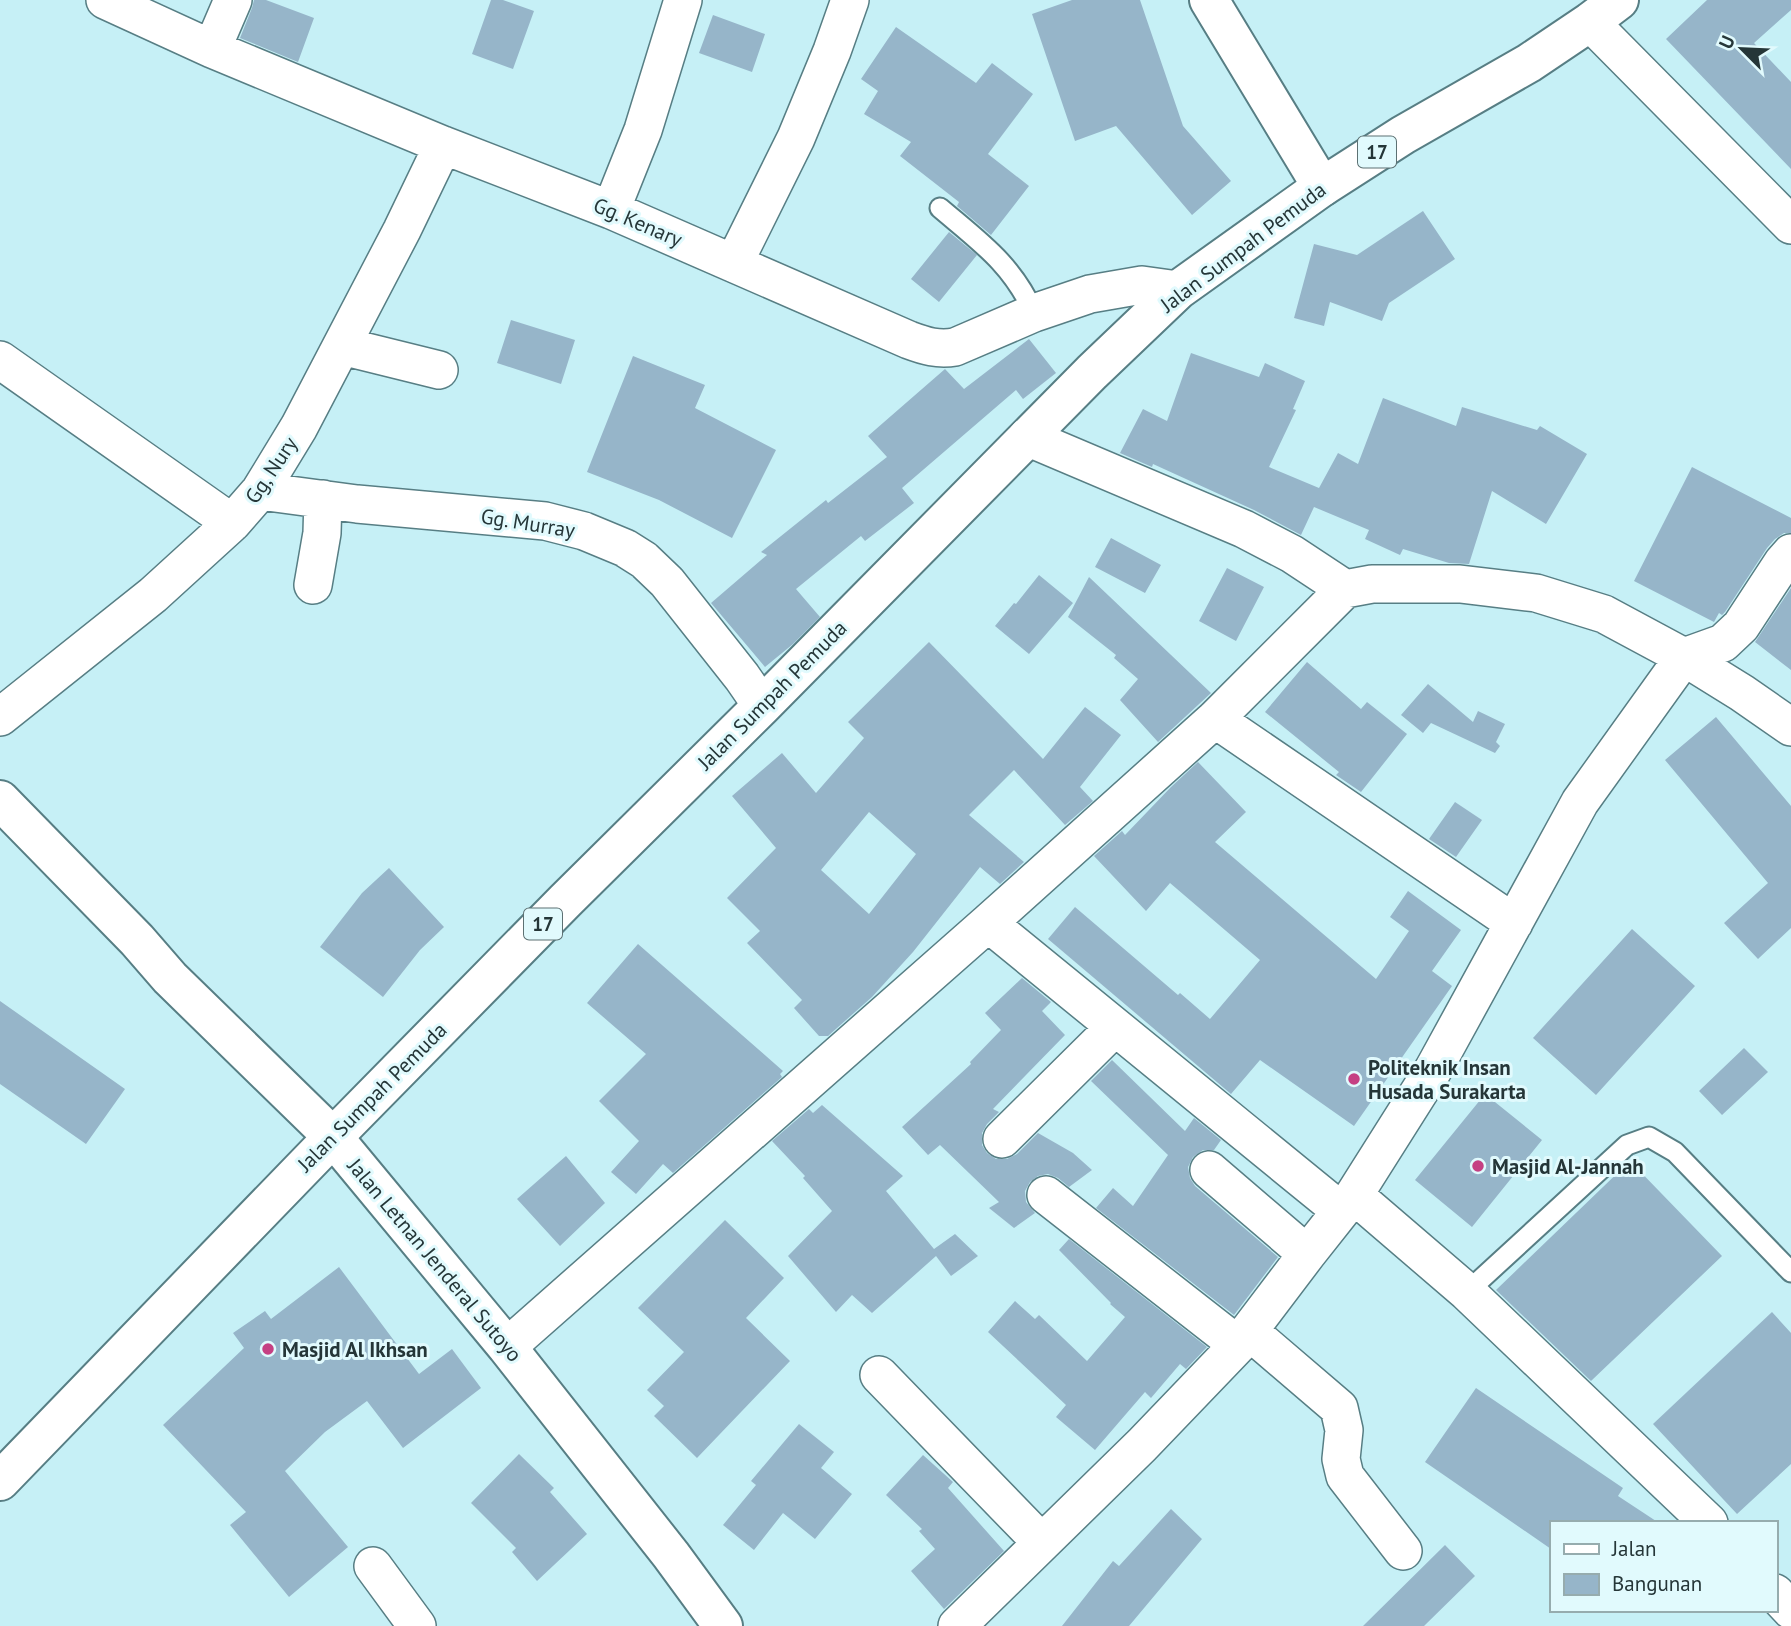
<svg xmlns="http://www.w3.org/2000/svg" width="1791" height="1626" font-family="'PT Sans',sans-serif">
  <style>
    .building { fill: #96b5c9; fill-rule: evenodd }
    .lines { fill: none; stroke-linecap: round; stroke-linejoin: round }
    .lane-casing { stroke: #577e84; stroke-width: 23 }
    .street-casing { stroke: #577e84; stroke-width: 40 }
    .secondary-casing { stroke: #577e84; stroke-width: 42 }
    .highway-casing { stroke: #577e84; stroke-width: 42 }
    .lane { stroke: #fff; stroke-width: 19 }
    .street { stroke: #fff; stroke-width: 37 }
    .secondary { stroke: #fff; stroke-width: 38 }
    .highway { stroke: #fff; stroke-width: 38 }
    .poi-dot { fill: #c54083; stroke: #e1fafd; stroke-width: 2.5 }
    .labels { text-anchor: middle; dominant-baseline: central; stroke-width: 6; stroke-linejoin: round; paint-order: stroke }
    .shield { fill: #e1fafd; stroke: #5d7173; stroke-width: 2 }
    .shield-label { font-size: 19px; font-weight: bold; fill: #253638 }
    .street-label { font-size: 21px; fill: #253638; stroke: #e1fafd }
    .poi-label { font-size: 21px; font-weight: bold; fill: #253638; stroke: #e1fafd; text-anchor: start }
  </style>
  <rect width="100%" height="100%" fill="#c6f0f6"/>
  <path class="building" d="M254,0H266L314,18L298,62L240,38L252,8Z
    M491,0H503L534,11L513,69L472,54Z
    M1072,0H1140L1183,126L1231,181L1192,215L1116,126L1075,141L1032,14Z
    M1707,0H1791V10L1754,43L1791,82V169L1666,39Z
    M713,15L765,34L752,72L699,53Z
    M896,27L976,83L992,63L1033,94L988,154L1029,186L991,235L957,206L959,202L900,156L911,142L864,114L878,91L861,79Z
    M1423,211L1455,259L1389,303L1382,321L1330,302L1324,326L1294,318L1314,244L1357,255Z
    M949,232L977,255L939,302L911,279Z
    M511,320L575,340L561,384L497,363Z
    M1029,339L1056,373L1023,399L1016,390L902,488L914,503L865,541L861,536L796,589L820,617L793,644L765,667L711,603L767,555L761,552L826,500L828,503L887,457L868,436L945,369L964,389Z
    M1191,353L1259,377L1265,363L1305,381L1293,409L1296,410L1269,467L1319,488L1338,453L1358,464L1383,398L1456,426L1462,407L1537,430L1540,426L1587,454L1546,524L1492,491L1469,564L1449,563L1403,549L1400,555L1365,539L1369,530L1314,507L1301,535L1254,510L1153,464L1152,467L1120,453L1143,409L1167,421Z
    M633,356L705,385L695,408L776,450L732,538L659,500L587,472Z
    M1692,467L1791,518V533H1784L1775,539L1767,548L1725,612L1722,615L1719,613L1714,622L1634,581Z
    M1111,538L1161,565L1145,593L1095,567Z
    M1227,568L1264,587L1236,641L1199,621Z
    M1039,575L1073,603L1029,654L995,626L1014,603L1016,604Z
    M1089,577L1211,693L1158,742L1120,700L1138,679L1114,658L1116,655L1068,617Z
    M1791,588V670L1755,642Z
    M929,642L1043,759L1085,707L1121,735L1080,787L1093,801L1065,825L1014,770L969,815L1024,862L1000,884L980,867L913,952L872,997L828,1036H819L794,1008L802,1000L747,943L760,931L727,898L776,848L732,796L782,753L816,793L864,738L848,722ZM869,812L916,854L869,914L821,870Z
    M1307,662L1361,709L1367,702L1407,734L1361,792L1336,775L1339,772L1265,712Z
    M1428,684L1473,722L1478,711L1505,724L1496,742L1500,746L1495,753L1431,723L1423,733L1401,715Z
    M1716,717L1791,806V928L1758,959L1724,923L1768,883L1665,760Z
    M1198,762L1246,812L1215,842L1376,979L1409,931L1390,917L1408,891L1461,930L1432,971L1452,986L1354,1126L1260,1060L1231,1094L1048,939L1075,907L1178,995L1180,993L1210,1019L1260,960L1170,883L1146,911L1094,856L1122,831L1125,835L1171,787Z
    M1455,802L1482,820L1456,857L1429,839Z
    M389,868L444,927L420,950L383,997L320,947L362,893Z
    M1632,929L1695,986L1596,1095L1533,1038Z
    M638,944L783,1071L780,1074L782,1077L673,1173L663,1164L636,1194L611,1172L639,1141L599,1101L646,1054L587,1003Z
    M1022,978L1051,1002L1042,1011L1065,1035L993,1109L999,1112L987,1124L982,1133V1145L987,1153L996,1159H1007L1017,1154L1038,1133L1073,1153L1092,1170L1069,1187L1058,1178L1048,1174L1038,1176L1030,1182L1025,1191L1026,1202L1035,1213L1014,1228L989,1208L999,1202L940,1145L928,1155L902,1127L971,1064L970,1062L1001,1030L985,1013Z
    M0,1001L125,1089L86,1144L0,1084Z
    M1744,1048L1768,1072L1722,1115L1699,1091Z
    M1112,1060L1185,1131L1194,1118L1221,1140L1214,1150H1203L1193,1157L1188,1167L1190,1178L1195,1186L1278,1257L1234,1315L1096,1208L1113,1188L1133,1206L1168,1155L1091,1081Z
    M1485,1094L1542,1140L1472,1227L1415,1180Z
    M822,1105L903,1176L886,1191L934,1249L955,1234L978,1256L951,1276L936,1256L872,1313L852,1295L836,1312L788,1256L832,1211L803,1178L805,1176L772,1141L809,1109L813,1113Z
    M566,1156L605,1203L560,1246L517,1199Z
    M1630,1161L1722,1256L1591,1381L1496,1290Z
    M725,1220L784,1278L746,1318L790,1361L697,1458L654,1416L664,1406L647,1390L684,1352L638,1308Z
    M1069,1239L1207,1347L1186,1369L1180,1364L1151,1398L1145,1392L1095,1450L1056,1417L1066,1405L988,1332L1015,1301L1035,1319L1039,1315L1087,1361L1125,1317L1110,1304L1111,1303L1059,1250Z
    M339,1267L419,1374L452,1349L481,1388L403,1448L367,1401L325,1432L285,1471L348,1547L289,1597L230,1525L246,1512L163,1425L244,1348L233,1333L265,1311L271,1319Z
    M1772,1312L1791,1333V1464L1737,1514L1653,1424Z
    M1476,1388L1623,1488L1618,1496L1659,1523H1551V1549L1425,1462Z
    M799,1424L834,1452L821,1468L852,1494L815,1539L783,1513L754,1550L723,1525L756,1485L751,1481Z
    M519,1454L554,1488L550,1492L587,1534L537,1581L512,1552L516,1548L471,1503Z
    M923,1455L953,1482L948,1488L1004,1551L944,1609L911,1571L935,1549L919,1531L922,1529L886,1495Z
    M1171,1509L1202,1539L1129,1626H1062L1113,1561L1119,1566Z
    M1445,1545L1475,1576L1424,1626H1363Z"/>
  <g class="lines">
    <defs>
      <path id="lane" d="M940,208C980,242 1012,264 1034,313
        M1467,1292L1627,1145L1649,1137L1675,1152L1791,1272"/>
      <path id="street" d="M105,0L212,49L443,145L611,210L909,340C925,346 938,350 955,347L1034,313L1090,294L1142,285L1178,290
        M1590,22L1791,225
        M212,49L233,0
        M611,210L643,130L683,0
        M734,263L796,138L832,51L850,0
        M342,346L439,370
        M0,360L232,523
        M1027,437L1244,529L1292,554L1345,589L1372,584H1460L1536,593L1604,614L1684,657L1742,693L1791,727
        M260,491L357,504L545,521L584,531L625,548L644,560L667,582L742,677L762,706
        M313,585L322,533L323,499
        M0,717L153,595L232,523L260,491L299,427L402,230L443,145
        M1215,719L1514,923
        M988,923L1341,1211
        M1002,1139L1115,1027
        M1209,1170L1307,1254
        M1046,1195L1238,1345
        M1354,1195L1467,1292L1709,1523
        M1249,1331L1339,1408L1344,1430L1341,1459L1345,1476L1403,1551
        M507,1347L988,923L1215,719L1345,589
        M879,1375L1041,1542
        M373,1566L417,1626
        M1775,1593L1791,1610
        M957,1626L1142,1445L1238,1345L1307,1254L1341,1211L1354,1195L1433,1070L1580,802L1684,657L1723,643L1741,626L1783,562L1791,553"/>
      <path id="secondary" d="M1209,0L1322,187
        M0,800L137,940L170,978L333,1137L507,1347L671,1555L723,1626"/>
      <path id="highway" d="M0,1481L333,1137L565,901L762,706L1092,372L1178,290L1322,187L1403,135L1529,63L1590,22L1619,0"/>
    </defs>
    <use href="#lane" class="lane-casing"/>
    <use href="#street" class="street-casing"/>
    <use href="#secondary" class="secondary-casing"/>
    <use href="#highway" class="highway-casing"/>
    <use href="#lane" class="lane"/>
    <use href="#street" class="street"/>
    <use href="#secondary" class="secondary"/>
    <use href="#highway" class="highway"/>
  </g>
  <g class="poi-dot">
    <circle cx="1354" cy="1079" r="7"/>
    <circle cx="1478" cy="1166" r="7"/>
    <circle cx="268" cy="1349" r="7"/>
  </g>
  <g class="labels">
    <g class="shield">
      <rect x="1358" y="136.5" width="38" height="31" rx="5"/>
      <rect x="524" y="908.5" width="38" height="31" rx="5"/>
    </g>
    <g class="shield-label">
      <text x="1377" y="152">17</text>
      <text x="543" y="924">17</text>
    </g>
    <g class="street-label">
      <text transform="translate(638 222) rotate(23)">Gg. Kenary</text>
      <text transform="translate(1243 247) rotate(-37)">Jalan Sumpah Pemuda</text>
      <text transform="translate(271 470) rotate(-56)">Gg, Nury</text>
      <text transform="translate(528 523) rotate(9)">Gg. Murray</text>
      <text transform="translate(772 695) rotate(-45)">Jalan Sumpah Pemuda</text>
      <text transform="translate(372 1097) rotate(-45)">Jalan Sumpah Pemuda</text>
      <text transform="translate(435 1260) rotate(50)">Jalan Letnan Jenderal Sutoyo</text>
    </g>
    <g class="poi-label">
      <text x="1368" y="1067">Politeknik Insan<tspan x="1368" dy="24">Husada Surakarta</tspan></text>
      <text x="1492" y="1166">Masjid Al-Jannah</text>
      <text x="282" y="1349">Masjid Al Ikhsan</text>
    </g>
  </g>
  <rect x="1550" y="1521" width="228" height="91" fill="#e1fafd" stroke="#96acae" stroke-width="2"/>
  <rect x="1564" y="1544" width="35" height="10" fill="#ffffff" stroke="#96acae" stroke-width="2"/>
  <text x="1612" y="1556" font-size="21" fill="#253638">Jalan</text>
  <rect x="1564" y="1574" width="35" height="21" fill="#96b5c9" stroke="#96acae" stroke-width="2"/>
  <text x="1612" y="1591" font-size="21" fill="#253638">Bangunan</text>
  <g transform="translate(1742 49) rotate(294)" stroke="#e1fafd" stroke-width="5" paint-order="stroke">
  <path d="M0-5L12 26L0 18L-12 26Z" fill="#253638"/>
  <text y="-10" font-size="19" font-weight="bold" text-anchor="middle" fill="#253638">U</text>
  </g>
</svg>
